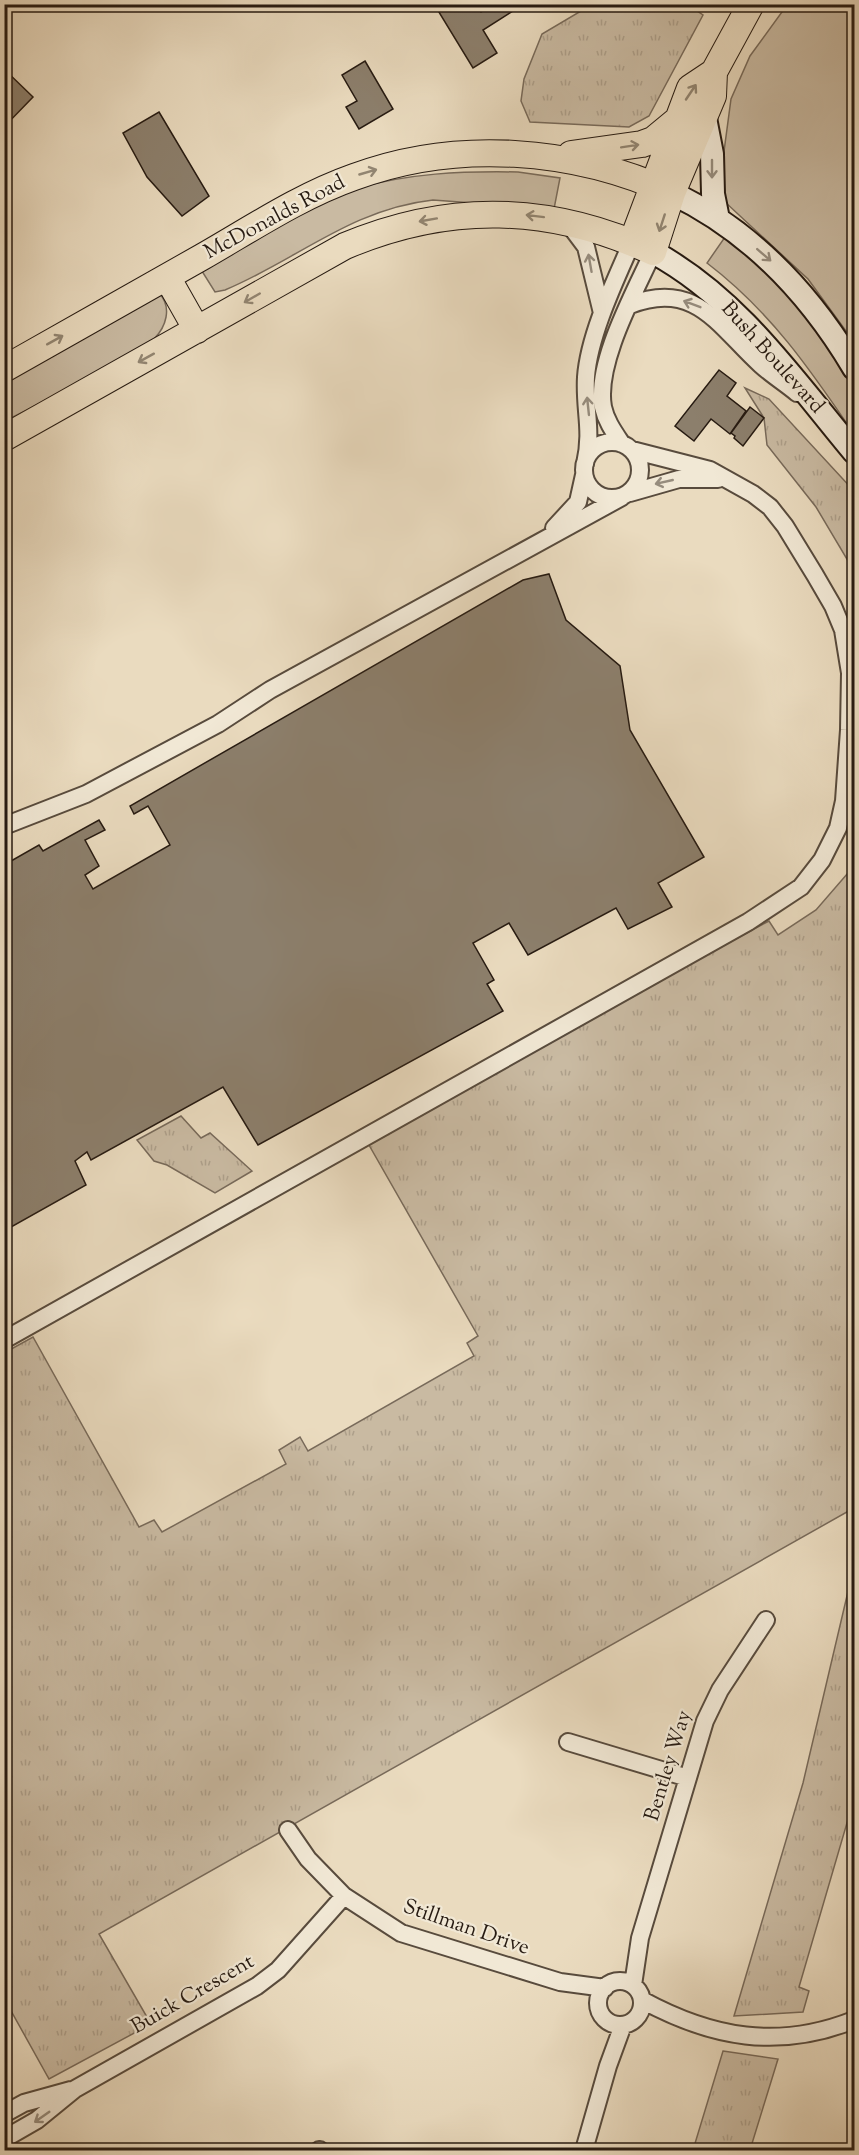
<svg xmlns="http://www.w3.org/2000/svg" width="859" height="2155" font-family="'Sorts Mill Goudy',serif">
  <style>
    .green { fill: #c9baa2; stroke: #786a5a; stroke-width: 1.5 }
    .park { fill: url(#park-tufts); stroke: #786a5a; stroke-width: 1.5 }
    .building { fill: #8c7f6c; stroke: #271b12; stroke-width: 1.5 }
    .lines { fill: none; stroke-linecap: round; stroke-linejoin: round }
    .minor-casing { stroke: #584b3d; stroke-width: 20 }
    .secondary-casing { stroke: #271b12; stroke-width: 26 }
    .primary-casing { stroke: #271b12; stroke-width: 28 }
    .minor { stroke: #f1e8d5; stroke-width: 16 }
    .secondary { stroke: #f1e8d5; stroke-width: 22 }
    .primary { stroke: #eadbbf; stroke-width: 26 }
    .oneway { stroke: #928571 }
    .oneway2 { stroke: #968c7d }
    .labels { text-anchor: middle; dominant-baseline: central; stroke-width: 4.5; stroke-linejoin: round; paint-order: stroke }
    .street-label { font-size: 21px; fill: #271b12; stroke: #f1e8d5 }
  </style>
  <defs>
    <pattern id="park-tufts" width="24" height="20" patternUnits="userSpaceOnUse" patternTransform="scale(1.5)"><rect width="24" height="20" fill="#c9baa2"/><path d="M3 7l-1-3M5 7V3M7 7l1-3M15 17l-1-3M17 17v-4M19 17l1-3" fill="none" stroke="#ad9f8a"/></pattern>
  </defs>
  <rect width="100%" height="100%" fill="#eadbbf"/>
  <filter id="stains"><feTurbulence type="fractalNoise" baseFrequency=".00333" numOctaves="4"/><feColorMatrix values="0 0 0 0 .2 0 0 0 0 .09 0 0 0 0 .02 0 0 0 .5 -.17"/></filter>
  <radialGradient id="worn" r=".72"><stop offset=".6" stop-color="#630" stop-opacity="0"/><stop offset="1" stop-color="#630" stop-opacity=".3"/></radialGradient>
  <path class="green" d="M787,5H854V342L808,279L725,202L721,174L731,99L750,56Z
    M518,172L560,178L554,209L433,200C351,209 297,260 225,290L215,292L200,268C250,240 300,205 355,189C407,173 463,171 518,172Z
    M725,237L756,260L800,305L840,363L854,387V434C810,369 770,311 707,263Z
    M160,294C172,308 166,327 154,339C144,349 126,355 114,362C78,383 42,403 5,421L4,378Z"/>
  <path class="park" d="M591,5H688L703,15L649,116L629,127L530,122L521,101L524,79L542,34Z
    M745,388L769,399L854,491V571L816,507L767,445L764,418Z
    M854,866V1508L99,1934L151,2024L49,2079L5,2000L4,1353L33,1337L139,1527L154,1520L162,1532L286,1464L279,1450L300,1437L308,1451L474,1356L467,1343L478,1336L369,1145L613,1005L769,921L778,935L816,910Z
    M181,1116L201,1138L210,1133L252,1171L215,1193L167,1165L154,1161L137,1140Z
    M854,1566V1799L799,1987L809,1991L803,2012L734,2016L803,1783Z
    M723,2051L778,2059L750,2150H693Z"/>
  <path class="building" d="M434,4H476L481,12L494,4H524L483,30L497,53L473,68Z
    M525,4H539L528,11Z
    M365,61L393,109L359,129L346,107L357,101L342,75Z
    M4,69L33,97L4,127Z
    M159,112L209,196L182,216L147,177L123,133Z
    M719,370L736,383L727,396L746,411L730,434L711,419L694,441L675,426Z
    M750,407L764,418L743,446L734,438L735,436L731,433Z
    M549,574L566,620L620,666L630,730L704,857L658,883L672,907L628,929L616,908L528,955L509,923L473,943L494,980L487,984L503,1011L258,1145L223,1087L91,1160L87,1152L75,1161L86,1185L4,1231V865L39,845L43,851L99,820L105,830L85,840L99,866L85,875L93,889L170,845L148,806L134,814L130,806L523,580Z"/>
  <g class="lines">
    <defs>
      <path id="minor" d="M568,223L586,247L602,313
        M630,305C696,279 719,327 761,365C772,375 785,383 797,393
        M584 470a28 28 0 1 1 56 0a28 28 0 1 1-56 0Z
        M622,444C614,432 606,421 603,407C595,363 635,292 653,252
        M585,464C593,430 584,410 586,377C589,335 615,281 632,242
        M630,493L679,479H718
        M554,528L578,502L584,475
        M4,826L86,794L218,724L270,690L622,497
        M4,1340L748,922L801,887L822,860L838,828L844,801L849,730L850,673L843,630L833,606L815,575L785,526L770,507L753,494L710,470L632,450
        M568,1742L688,1778
        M288,1830L308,1859L344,1896L401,1933L560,1982L605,1988
        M598 2003a22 22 0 1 1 44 0a22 22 0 1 1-44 0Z
        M633,1985L640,1938L705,1721L720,1690L766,1620
        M642,2000C712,2038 778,2050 854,2020
        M4,2114L24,2103L71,2090
        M4,2139L37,2120L75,2089L257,1986L278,1970L344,1896
        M319,2150H320
        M584,2150L608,2066L623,2025"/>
      <path id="secondary" d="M705,118L712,154L713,194L718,219
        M672,193C751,231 810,294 854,368
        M653,252C738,298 793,379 854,452"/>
      <path id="primary" d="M571,154L642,144L653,140L676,121
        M632,242L690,88L714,72
        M167,277L197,330
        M4,369C70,332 136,294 202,257C251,229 300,196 354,177C456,139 574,148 672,193
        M4,438L345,246C449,202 550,204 653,252L672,193L713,96L714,72L751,4"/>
    </defs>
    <use href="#minor" class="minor-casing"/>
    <use href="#secondary" class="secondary-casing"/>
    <use href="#primary" class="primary-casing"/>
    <use href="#minor" class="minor"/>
    <use href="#secondary" class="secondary"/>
    <use href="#primary" class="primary"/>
  </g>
  <defs><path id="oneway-shaft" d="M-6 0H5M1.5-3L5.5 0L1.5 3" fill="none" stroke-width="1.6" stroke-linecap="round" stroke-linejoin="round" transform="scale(1.5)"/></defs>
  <g class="oneway">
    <use href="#oneway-shaft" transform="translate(691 92) rotate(-56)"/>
    <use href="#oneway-shaft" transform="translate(630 146) rotate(-9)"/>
    <use href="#oneway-shaft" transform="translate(368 172) rotate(-16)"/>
    <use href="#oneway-shaft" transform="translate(535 216) rotate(-173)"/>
    <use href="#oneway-shaft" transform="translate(428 220) rotate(170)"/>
    <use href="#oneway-shaft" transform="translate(662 223) rotate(108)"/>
    <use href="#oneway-shaft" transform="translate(252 298) rotate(150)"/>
    <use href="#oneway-shaft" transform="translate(55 340) rotate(-29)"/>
    <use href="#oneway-shaft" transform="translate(146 358) rotate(151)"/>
  </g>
  <g class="oneway2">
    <use href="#oneway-shaft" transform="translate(712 169) rotate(90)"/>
    <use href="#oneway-shaft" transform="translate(764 255) rotate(41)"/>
    <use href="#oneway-shaft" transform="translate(590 263) rotate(-100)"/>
    <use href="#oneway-shaft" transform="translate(692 304) rotate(-159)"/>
    <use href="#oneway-shaft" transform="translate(588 406) rotate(-96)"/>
    <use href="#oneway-shaft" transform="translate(664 482) rotate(167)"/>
    <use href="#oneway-shaft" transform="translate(42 2117) rotate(145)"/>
  </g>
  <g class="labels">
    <g class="street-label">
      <text transform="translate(275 218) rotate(-28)">McDonalds Road</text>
      <text transform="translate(772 358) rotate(48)">Bush Boulevard</text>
      <text transform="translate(669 1766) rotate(-73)">Bentley Way</text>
      <text transform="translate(466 1928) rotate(19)">Stillman Drive</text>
      <text transform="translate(193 1995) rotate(-30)">Buick Crescent</text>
    </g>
  </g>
  <rect width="859" height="2155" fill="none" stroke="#eadbbf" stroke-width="24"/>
  <rect x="6" y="6" width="847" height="2143" fill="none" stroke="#271b12" stroke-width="3"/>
  <rect x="12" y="12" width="835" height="2131" fill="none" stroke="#271b12" stroke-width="1.5"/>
  <rect width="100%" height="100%" filter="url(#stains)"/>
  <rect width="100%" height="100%" fill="url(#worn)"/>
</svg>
